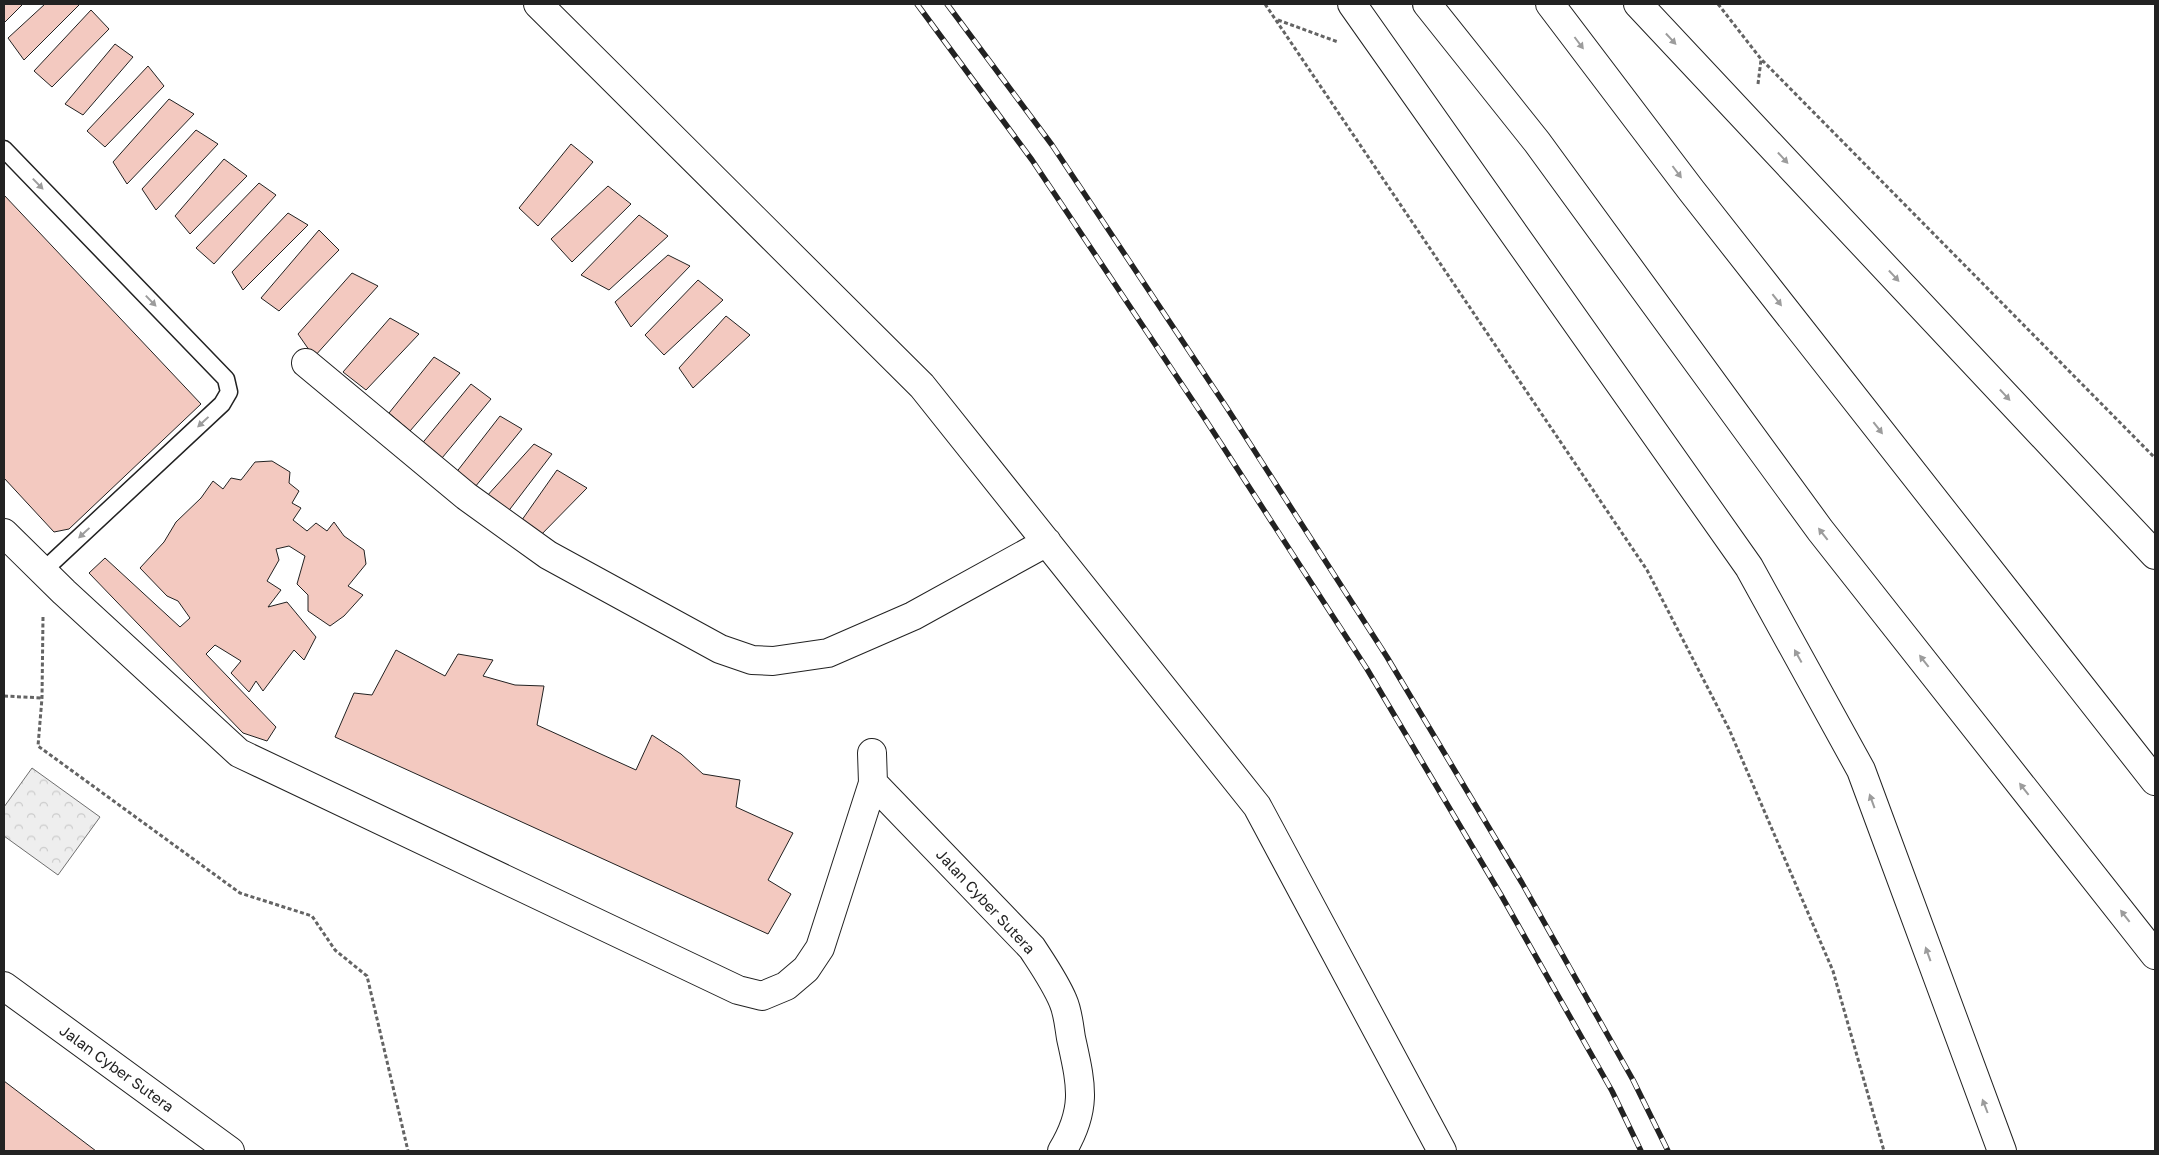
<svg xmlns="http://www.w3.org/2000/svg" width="2159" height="1155" font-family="'Golos Text',sans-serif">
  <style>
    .forest { fill: url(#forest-crowns); stroke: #6f6f6f }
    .building { fill: #f3c9c0; stroke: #222 }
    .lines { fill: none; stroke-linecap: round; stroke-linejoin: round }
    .lane-casing { stroke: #222; stroke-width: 19 }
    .street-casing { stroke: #222; stroke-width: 30 }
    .highway-casing { stroke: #222; stroke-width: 30 }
    .path { stroke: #646464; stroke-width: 3; stroke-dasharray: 4 2.5; stroke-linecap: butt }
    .lane { stroke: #fff; stroke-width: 16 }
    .street { stroke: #fff; stroke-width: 28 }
    .highway { stroke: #fff; stroke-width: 28 }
    .rail-casing { stroke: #222; stroke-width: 5.5 }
    .rail { stroke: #fff; stroke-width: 4; stroke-dasharray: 11; stroke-linecap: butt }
    .oneway { fill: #9c9c9c }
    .labels { text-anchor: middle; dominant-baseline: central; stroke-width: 4; stroke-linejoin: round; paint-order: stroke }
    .street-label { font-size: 15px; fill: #222; stroke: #fff }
  </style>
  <defs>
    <pattern id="forest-crowns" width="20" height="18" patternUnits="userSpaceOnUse" patternTransform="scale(1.25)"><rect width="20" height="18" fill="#eee"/><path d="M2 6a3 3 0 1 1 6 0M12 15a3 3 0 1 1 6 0" fill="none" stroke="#ccc"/></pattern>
  </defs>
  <rect width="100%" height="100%" fill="#fff"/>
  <path class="forest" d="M32,768L100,817L58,875L4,836V807Z"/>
  <path class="building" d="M4,4H23L4,23Z
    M45,4H80L24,60L8,38Z
    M91,10L109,29L52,87L34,71Z
    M115,44L133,57L83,115L65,104Z
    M148,66L164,86L105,147L87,131Z
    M169,99L194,114L127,184L113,162Z
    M196,130L218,144L156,210L142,189Z
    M571,144L593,162L538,226L519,208Z
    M224,159L247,176L190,234L175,216Z
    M259,183L276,195L214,264L196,248Z
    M608,186L631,204L572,262L551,239Z
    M4,195L201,404L69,529L54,532L4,478Z
    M288,213L308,225L243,290L232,272Z
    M639,215L668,236L609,290L581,275Z
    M319,230L339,250L279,311L261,298Z
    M668,255L690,266L631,327L615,302Z
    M352,273L378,286L314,357L298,334Z
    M698,280L723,300L664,355L645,335Z
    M726,316L750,335L693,388L679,368Z
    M390,318L419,334L366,390L343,372Z
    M434,357L460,373L410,431L389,413Z
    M471,384L491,399L442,458L420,446Z
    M500,416L522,429L475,487L455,474Z
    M534,444L552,454L507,513L486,497Z
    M272,461L290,472L289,483L299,491L292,503L301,508L293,520L307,531L316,523L327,531L334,522L344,536L364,550L366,564L348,586L363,595L344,616L330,626L308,611V595L297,584L305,556L289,546L276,549L279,560L267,581L281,590L268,607L287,602L316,637L304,660L294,650L263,691L256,681L249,692L231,673L241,661L215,645L206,654L276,727L267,741L243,733L89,573L105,558L180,627L190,618L178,601L167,596L140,568L164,542L176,522L201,498L213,481L223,489L231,478L241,480L255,462Z
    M557,470L587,488L535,541L517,527Z
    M396,650L445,676L458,654L493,660L483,676L515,685L544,686L537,725L636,770L652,735L681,754L703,774L740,780L736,807L793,833L768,880L791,894L768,934L335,737L354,693L372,695Z
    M4,1081L96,1151H4Z"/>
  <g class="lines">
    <defs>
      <path id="lane" d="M4,149L226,379L229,392L222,404L43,571"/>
      <path id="street" d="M538,4L922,386L1257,806L1442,1151
        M306,363L466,496L548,555L720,649L752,660L773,661L828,653L913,616L1047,542
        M4,533L64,592L239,753L738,990L762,996L786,986L806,969L820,948L873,783L872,753
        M873,783L1032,948C1043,965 1055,982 1063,1001C1068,1012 1069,1026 1071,1038C1081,1084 1088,1108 1062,1151
        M4,986L230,1151"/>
      <path id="highway" d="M1352,4L1749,567L1861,770L2002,1151
        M1427,4L1537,142L1820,530L2155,955
        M1550,4L1691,190L2155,781
        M1638,4L2155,555"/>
    </defs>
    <use href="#lane" class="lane-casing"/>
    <use href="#street" class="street-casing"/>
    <use href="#highway" class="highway-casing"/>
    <path class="path" d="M1265,4L1647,570L1729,729L1833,971L1884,1151
      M1718,4L1761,59L2155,458
      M1278,20L1338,42
      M1758,84L1761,60
      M43,617L42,698L38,746L240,893L312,916L335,950L367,976L408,1151
      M4,696L42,698"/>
    <use href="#lane" class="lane"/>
    <use href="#street" class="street"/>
    <use href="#highway" class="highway"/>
    <defs>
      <path id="rail" d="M917,4L1032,160L1207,422L1367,669L1501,895L1612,1091L1641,1151
        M947,4L1052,145L1227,408L1387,657L1522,883L1633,1080L1668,1151"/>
    </defs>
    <use href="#rail" class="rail-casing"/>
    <use href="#rail" class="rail"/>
  </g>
  <defs><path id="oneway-solid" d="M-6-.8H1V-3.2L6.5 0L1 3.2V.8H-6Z" transform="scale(1.25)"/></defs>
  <g class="oneway">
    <use href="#oneway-solid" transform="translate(1671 39) rotate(47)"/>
    <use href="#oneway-solid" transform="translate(1579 43) rotate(53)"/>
    <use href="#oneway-solid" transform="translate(1783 158) rotate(47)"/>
    <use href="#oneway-solid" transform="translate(1677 172) rotate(53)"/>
    <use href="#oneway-solid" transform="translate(38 184) rotate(46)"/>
    <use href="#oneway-solid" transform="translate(1894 276) rotate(47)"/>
    <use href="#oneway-solid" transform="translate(1777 300) rotate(52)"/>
    <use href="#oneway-solid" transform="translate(151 301) rotate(46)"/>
    <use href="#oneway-solid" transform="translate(2005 395) rotate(47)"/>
    <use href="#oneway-solid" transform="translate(203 422) rotate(137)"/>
    <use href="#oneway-solid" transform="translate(1878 428) rotate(52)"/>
    <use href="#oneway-solid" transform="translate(84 533) rotate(137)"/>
    <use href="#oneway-solid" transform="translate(1823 534) rotate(-128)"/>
    <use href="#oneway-solid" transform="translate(1798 656) rotate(-119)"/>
    <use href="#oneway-solid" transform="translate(1924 661) rotate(-128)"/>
    <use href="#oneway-solid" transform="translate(2024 789) rotate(-128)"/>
    <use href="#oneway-solid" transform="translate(1872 801) rotate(-110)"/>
    <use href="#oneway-solid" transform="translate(2125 916) rotate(-128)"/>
    <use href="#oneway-solid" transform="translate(1928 954) rotate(-110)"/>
    <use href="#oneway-solid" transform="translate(1985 1106) rotate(-111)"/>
  </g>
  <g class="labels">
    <g class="street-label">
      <text transform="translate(986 901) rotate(47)">Jalan Cyber Sutera</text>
      <text transform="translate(117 1068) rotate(36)">Jalan Cyber Sutera</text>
    </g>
  </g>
  <rect width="2159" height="1155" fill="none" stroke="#222222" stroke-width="10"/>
</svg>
